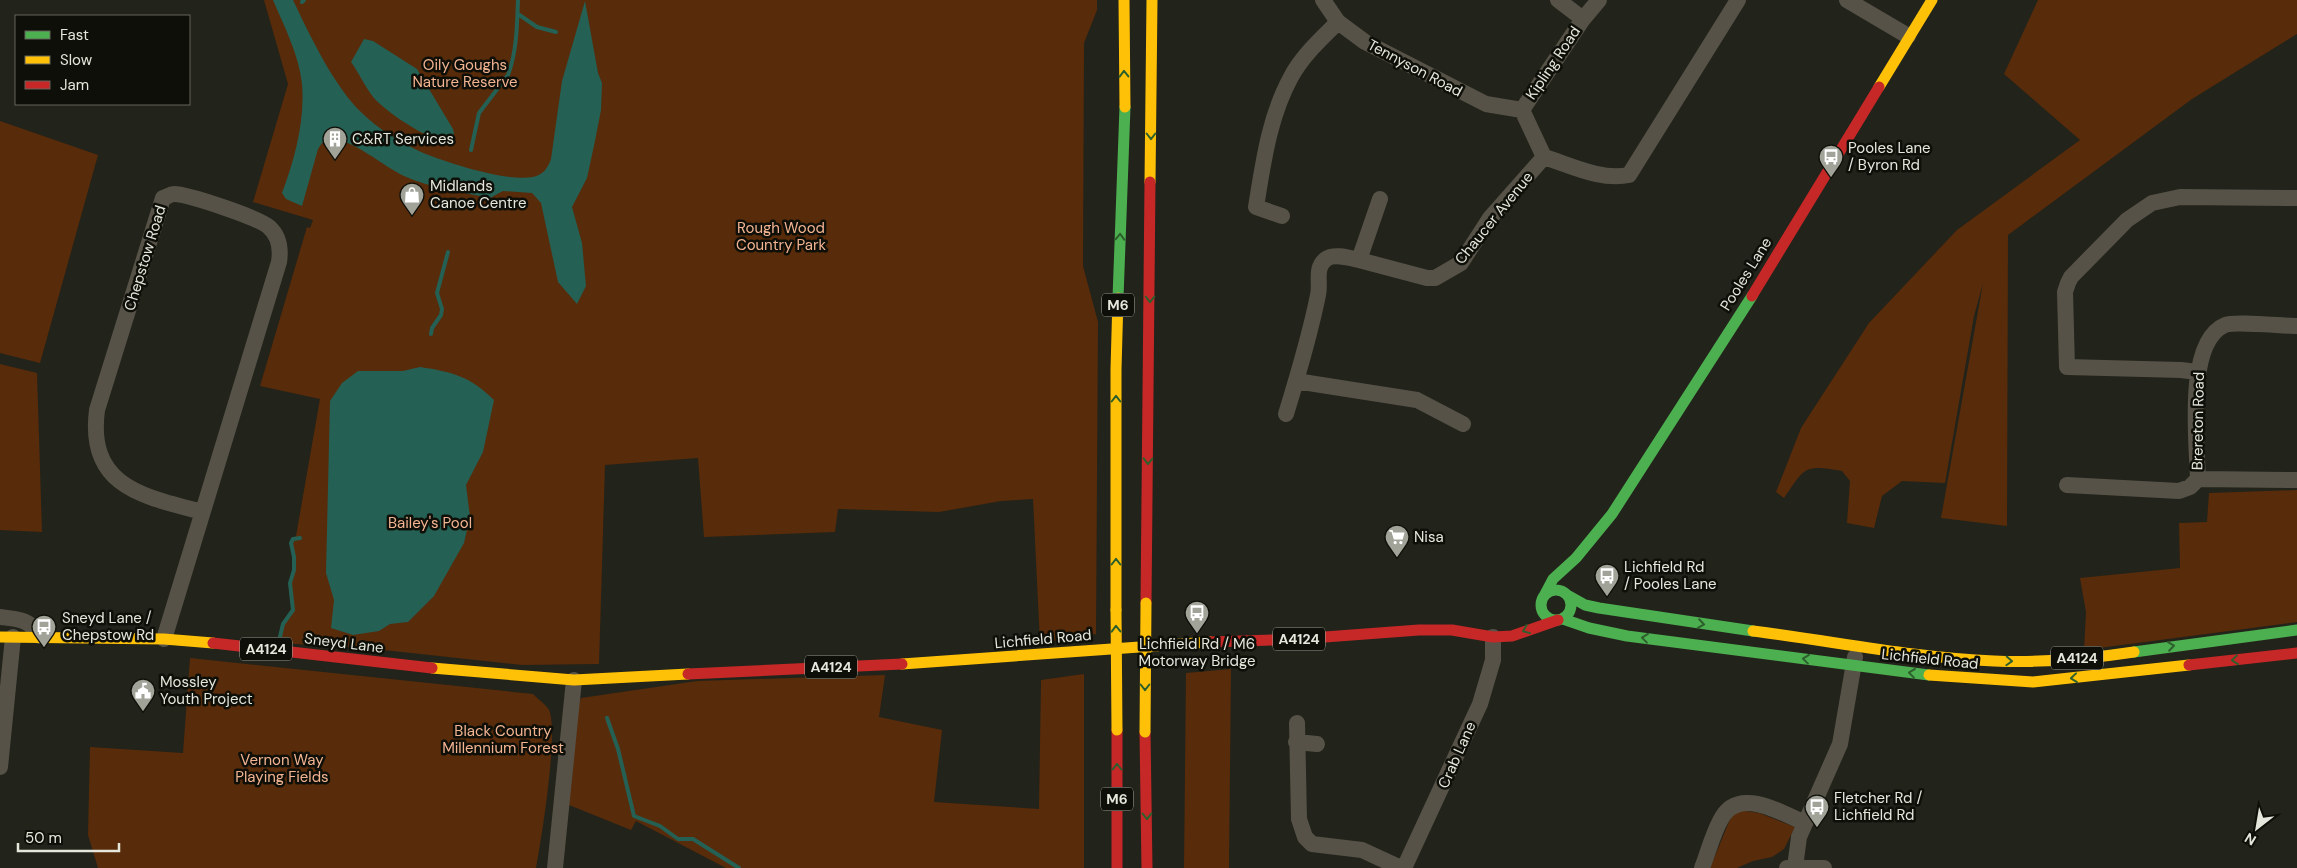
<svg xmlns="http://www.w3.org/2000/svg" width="2297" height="868" font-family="'DM Sans',sans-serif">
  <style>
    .green { fill: #582b0a }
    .water { fill: #256054 }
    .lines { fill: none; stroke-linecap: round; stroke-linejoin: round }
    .stream { stroke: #256054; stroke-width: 4 }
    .street { stroke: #565248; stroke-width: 16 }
    .fast { stroke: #4caf50; stroke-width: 11 }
    .slow { stroke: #ffc107; stroke-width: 11 }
    .jam { stroke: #c62828; stroke-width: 11 }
    .slow-bridge { stroke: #ffc107; stroke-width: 11 }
    .oneway { stroke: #2d5f2c }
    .labels { text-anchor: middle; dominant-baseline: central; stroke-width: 5; stroke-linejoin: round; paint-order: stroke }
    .shield { fill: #0e0f08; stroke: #a4a69c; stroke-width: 1 }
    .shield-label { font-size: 14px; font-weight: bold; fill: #e5e7dc }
    .street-label { font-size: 15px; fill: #e5e7dc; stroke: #0e0f08 }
    .park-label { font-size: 15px; fill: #f3b492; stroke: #0e0f08 }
    .poi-label { font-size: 15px; fill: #e5e7dc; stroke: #0e0f08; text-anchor: start }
  </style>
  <rect width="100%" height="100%" fill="#22231a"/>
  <path class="green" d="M264,0H1097V10L1084,43L1083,266L1098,322L1096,634L1040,643L1033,499L1001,501L939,512L838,509L835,532L704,537L698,458L605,465L599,664L522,665L365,648L279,643L283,624L293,610L290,583L294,570V557L291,543L296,536L320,399L260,386L307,227L310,228L313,220L253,202L288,84Z
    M2038,0H2297V34L2192,99L2008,235L2007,526L1941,518L1983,283L1974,316L1945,483L1902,481L1882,496L1874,528L1847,523L1850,481L1842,471C1803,464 1805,468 1784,498L1776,492L1801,428L1869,323L1957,230L2080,140L2004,74Z
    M0,121L98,155L40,363L0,353Z
    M0,364L37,373L42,532L0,530Z
    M2297,490V622L2084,650L2086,612L2080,578L2180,568L2179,523L2207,522L2209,493Z
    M190,658L533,694C538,699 546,705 549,710C559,730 541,842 536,868H98L88,835L90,747L183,753Z
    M1231,669L1229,868H1184L1186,673Z
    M1084,674V868H726L636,821L631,830L569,805L575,713L581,698L697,681L885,675L879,717L942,730L934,802L1039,809L1041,680Z
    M1739,810L1759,813L1795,827L1784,849L1772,857L1753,861L1737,868H1710L1731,817Z"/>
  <path class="water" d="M273,0H293C309,34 335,88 362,113C378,129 399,141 419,151C444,162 506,182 533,177C543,175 548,168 551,159L562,81L585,1L598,73L602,83L601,110L595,141L587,178L572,207L582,243L586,286L577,304L558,282L541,203L532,193L503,191L490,198C461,192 431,188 404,176C383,166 354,140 332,139L322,143L318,149L302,206L286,199L282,193C295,158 305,121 302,84C299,55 284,26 273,0Z
    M364,39L373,41L417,69L453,129L454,134L449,139C433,145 385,111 374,98C365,87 359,73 351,62Z
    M420,367C452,372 470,376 494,400L483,452L466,485L470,517L464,543L434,596L408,622L390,624L379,631L353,635L331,628L334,600L326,573L330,401L342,383L358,371H403Z"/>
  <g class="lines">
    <path class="stream" d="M302,2L304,0
      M518,14L537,27L556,32
      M471,150L479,113L508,75C517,51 517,25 518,0
      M431,334L432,328L441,315L442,309L437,293L448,252
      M279,641L283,624L293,610L290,583L294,570V557L291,543L293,539L300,538
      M607,718L618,749L634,816L660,826L678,839H693L739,868"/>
    <path class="street" d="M1323,0L1338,22L1365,42L1486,104L1522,110
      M1558,0L1583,19
      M1847,0L1908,36
      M1544,157L1522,110L1583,19L1599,0
      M1282,216L1256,207C1263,164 1269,117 1291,77C1302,56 1321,39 1338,22
      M1359,260L1427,278H1435L1461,263L1490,218L1544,157C1570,165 1601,181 1629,175L1738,0
      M2197,372L2181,370L2067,367L2065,292L2068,283L2071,277L2127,220L2152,203L2180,197L2297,198
      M1296,381L1417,400L1463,424
      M1286,414C1298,375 1310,335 1318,295C1321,283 1314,268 1326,259C1334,253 1350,258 1359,260L1380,199
      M2198,479C2197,442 2185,342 2225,325C2234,321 2283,326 2297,326
      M2067,485L2179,491L2190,487L2198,479L2297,480
      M0,617C19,619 29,619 40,636
      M164,639L279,262C281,249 279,236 269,227C259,218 188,194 174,194C170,194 167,197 163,198L97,410C87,487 143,496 202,512
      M1297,723L1299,819L1305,837L1312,844L1362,850L1401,868
      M1296,742L1317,744
      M0,767L13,637
      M1795,867L1799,837L1840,744L1855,657
      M555,868L574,680
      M1404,868L1480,704L1493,660V637
      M1702,868C1708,853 1712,836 1720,821C1737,785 1779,812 1805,823
      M1787,868H1824"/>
    <path class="fast" d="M1118,298L1125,107
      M1541 605a15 15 0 1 1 30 0a15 15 0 1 1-30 0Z
      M1544,596L1553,579L1576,558L1612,514L1752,296
      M1569,596L1585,605L1599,608L1753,631
      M1563,619L1589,628L1627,636L1929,675
      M2134,652L2297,630"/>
    <path class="slow" d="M1124,0L1125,107
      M1879,87L1932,0
      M1150,182L1152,0
      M1116,610V369L1118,298
      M1753,631C1833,641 1914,658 1994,661C2041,663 2088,659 2134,652
      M0,637L164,639L213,643
      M902,664L1210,642
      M432,668L574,680L688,674
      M1929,675L2033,682L2189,665"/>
    <path class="jam" d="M1752,296L1879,87
      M1146,603L1150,182
      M1210,642L1298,639L1419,630H1452L1493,637L1512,636L1558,620
      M213,643L432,668
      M2189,665L2297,653
      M688,674L902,664
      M1117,730V868
      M1145,732L1147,868"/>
    <path class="slow-bridge" d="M1116,610L1117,730
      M1145,732L1146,603"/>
  </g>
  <defs><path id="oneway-chevron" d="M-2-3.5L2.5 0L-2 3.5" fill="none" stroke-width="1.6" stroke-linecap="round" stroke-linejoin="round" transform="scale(1.25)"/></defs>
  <g class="oneway">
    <use href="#oneway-chevron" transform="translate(1124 74) rotate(-91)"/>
    <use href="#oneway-chevron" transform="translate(1151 136) rotate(90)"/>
    <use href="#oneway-chevron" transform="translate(1120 237) rotate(-88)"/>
    <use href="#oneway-chevron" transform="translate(1150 299) rotate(90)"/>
    <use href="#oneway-chevron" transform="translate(1116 399) rotate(-90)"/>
    <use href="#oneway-chevron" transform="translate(1148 461) rotate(91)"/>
    <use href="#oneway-chevron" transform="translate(1116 562) rotate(-90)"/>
    <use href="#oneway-chevron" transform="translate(1701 624) rotate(8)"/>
    <use href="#oneway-chevron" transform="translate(1116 629) rotate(-91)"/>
    <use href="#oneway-chevron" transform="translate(1526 630) rotate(158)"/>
    <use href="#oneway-chevron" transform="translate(1645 638) rotate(-173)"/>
    <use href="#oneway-chevron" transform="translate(2171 646) rotate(-8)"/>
    <use href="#oneway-chevron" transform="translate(1806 659) rotate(-173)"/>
    <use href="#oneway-chevron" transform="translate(2235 660) rotate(173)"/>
    <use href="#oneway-chevron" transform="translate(2009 661) rotate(3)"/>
    <use href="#oneway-chevron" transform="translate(1912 673) rotate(-173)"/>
    <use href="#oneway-chevron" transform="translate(2074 678) rotate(174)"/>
    <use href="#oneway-chevron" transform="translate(1145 687) rotate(90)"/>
    <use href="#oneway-chevron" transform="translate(1117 767) rotate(-90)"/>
    <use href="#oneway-chevron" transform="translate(1147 816) rotate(89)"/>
  </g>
  <defs>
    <symbol id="building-pin" viewBox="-11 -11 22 30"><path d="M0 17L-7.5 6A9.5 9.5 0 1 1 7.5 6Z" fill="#a1a298" stroke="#0e0f08"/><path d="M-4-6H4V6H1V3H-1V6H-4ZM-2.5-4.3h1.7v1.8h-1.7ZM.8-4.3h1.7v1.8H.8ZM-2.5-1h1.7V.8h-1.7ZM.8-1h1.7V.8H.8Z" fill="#fff"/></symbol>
    <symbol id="bus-pin" viewBox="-11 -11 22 30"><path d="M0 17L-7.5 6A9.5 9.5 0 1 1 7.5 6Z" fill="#a1a298" stroke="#0e0f08"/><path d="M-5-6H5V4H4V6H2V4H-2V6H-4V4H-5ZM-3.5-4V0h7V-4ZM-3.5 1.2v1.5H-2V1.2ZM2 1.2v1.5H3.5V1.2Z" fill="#fff"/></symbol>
    <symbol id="shop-pin" viewBox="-11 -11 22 30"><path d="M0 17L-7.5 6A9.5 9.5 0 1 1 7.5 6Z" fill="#a1a298" stroke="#0e0f08"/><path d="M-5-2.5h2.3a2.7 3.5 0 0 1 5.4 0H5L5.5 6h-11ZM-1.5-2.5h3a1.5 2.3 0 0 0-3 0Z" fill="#fff"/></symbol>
    <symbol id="supermarket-pin" viewBox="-11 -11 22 30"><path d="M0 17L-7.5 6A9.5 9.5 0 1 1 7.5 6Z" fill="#a1a298" stroke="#0e0f08"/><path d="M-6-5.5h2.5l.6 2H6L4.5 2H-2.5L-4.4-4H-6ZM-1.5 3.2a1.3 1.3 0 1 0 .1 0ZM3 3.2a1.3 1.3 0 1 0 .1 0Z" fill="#fff"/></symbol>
    <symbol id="civic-pin" viewBox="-11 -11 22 30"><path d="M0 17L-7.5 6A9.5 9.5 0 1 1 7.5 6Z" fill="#a1a298" stroke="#0e0f08"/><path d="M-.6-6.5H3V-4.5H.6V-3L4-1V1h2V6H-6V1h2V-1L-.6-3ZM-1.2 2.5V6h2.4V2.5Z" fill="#fff"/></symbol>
  </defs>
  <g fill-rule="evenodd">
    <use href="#building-pin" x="321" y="125" width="28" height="38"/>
    <use href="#bus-pin" x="1817" y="143" width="28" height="38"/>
    <use href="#shop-pin" x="398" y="181" width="28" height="38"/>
    <use href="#supermarket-pin" x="1383" y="523" width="28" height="38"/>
    <use href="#bus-pin" x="1593" y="562" width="28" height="38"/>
    <use href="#bus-pin" x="1183" y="599" width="28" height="38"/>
    <use href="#bus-pin" x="30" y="613" width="28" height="38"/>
    <use href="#civic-pin" x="129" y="677" width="28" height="38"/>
    <use href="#bus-pin" x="1803" y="793" width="28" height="38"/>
  </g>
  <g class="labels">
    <g class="shield">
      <rect x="1102" y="293.5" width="32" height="23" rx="4"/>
      <rect x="1273" y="627.5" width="52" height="23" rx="4"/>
      <rect x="240" y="637.5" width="52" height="23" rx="4"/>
      <rect x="2051" y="646.5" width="52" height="23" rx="4"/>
      <rect x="805" y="655.5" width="52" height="23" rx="4"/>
      <rect x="1101" y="787.5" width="32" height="23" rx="4"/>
    </g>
    <g class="shield-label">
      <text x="1118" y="305">M6</text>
      <text x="1299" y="639">A4124</text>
      <text x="266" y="649">A4124</text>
      <text x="2077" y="658">A4124</text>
      <text x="831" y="667">A4124</text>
      <text x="1117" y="799">M6</text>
    </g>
    <g class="street-label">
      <text transform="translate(1553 63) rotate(-56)">Kipling Road</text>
      <text transform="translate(1415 68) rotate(28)">Tennyson Road</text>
      <text transform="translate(1494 218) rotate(-51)">Chaucer Avenue</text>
      <text transform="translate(145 258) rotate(-73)">Chepstow Road</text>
      <text transform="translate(1746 274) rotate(-58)">Pooles Lane</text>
      <text transform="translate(2198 421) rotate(-89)">Brereton Road</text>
      <text transform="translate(1043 639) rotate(-5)">Lichfield Road</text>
      <text transform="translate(344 643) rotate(7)">Sneyd Lane</text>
      <text transform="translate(1930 659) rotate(6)">Lichfield Road</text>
      <text transform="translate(1457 755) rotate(-66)">Crab Lane</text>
    </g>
    <g class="park-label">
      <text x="465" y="65">Oily Goughs<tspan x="465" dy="17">Nature Reserve</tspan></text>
      <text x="781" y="228">Rough Wood<tspan x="781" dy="17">Country Park</tspan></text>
      <text x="430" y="523">Bailey's Pool</text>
      <text x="503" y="731">Black Country<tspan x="503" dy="17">Millennium Forest</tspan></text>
      <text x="282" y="760">Vernon Way<tspan x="282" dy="17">Playing Fields</tspan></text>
    </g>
    <g class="poi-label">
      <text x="352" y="139">C&amp;RT Services</text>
      <text x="1848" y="148">Pooles Lane<tspan x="1848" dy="17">/ Byron Rd</tspan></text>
      <text x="430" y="186">Midlands<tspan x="430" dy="17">Canoe Centre</tspan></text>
      <text x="1414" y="537">Nisa</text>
      <text x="1624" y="567">Lichfield Rd<tspan x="1624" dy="17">/ Pooles Lane</tspan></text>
      <text x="62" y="618">Sneyd Lane /<tspan x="62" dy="17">Chepstow Rd</tspan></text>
      <text x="1197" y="644" text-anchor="middle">Lichfield Rd / M6<tspan x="1197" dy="17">Motorway Bridge</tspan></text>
      <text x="160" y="682">Mossley<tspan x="160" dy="17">Youth Project</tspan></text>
      <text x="1834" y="798">Fletcher Rd /<tspan x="1834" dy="17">Lichfield Rd</tspan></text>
    </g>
  </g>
  <rect x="15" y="15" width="175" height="90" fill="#0e0f08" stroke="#64655d"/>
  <rect x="25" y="31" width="25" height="8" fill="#4caf50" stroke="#64655d"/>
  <text x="60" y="40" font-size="15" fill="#e5e7dc">Fast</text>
  <rect x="25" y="56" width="25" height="8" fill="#ffc107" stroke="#64655d"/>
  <text x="60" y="65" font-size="15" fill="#e5e7dc">Slow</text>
  <rect x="25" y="81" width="25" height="8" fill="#c62828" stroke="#64655d"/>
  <text x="60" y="90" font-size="15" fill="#e5e7dc">Jam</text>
  <g transform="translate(2257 828) rotate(211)" stroke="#0e0f08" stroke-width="4" paint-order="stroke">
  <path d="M0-4L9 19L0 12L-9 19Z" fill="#e5e7dc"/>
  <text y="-8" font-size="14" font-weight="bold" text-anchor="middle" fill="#e5e7dc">N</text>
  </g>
  <path d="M18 843v8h101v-8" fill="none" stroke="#e5e7dc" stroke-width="2.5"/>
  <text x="25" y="843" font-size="15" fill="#e5e7dc" stroke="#0e0f08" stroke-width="4" paint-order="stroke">50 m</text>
</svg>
